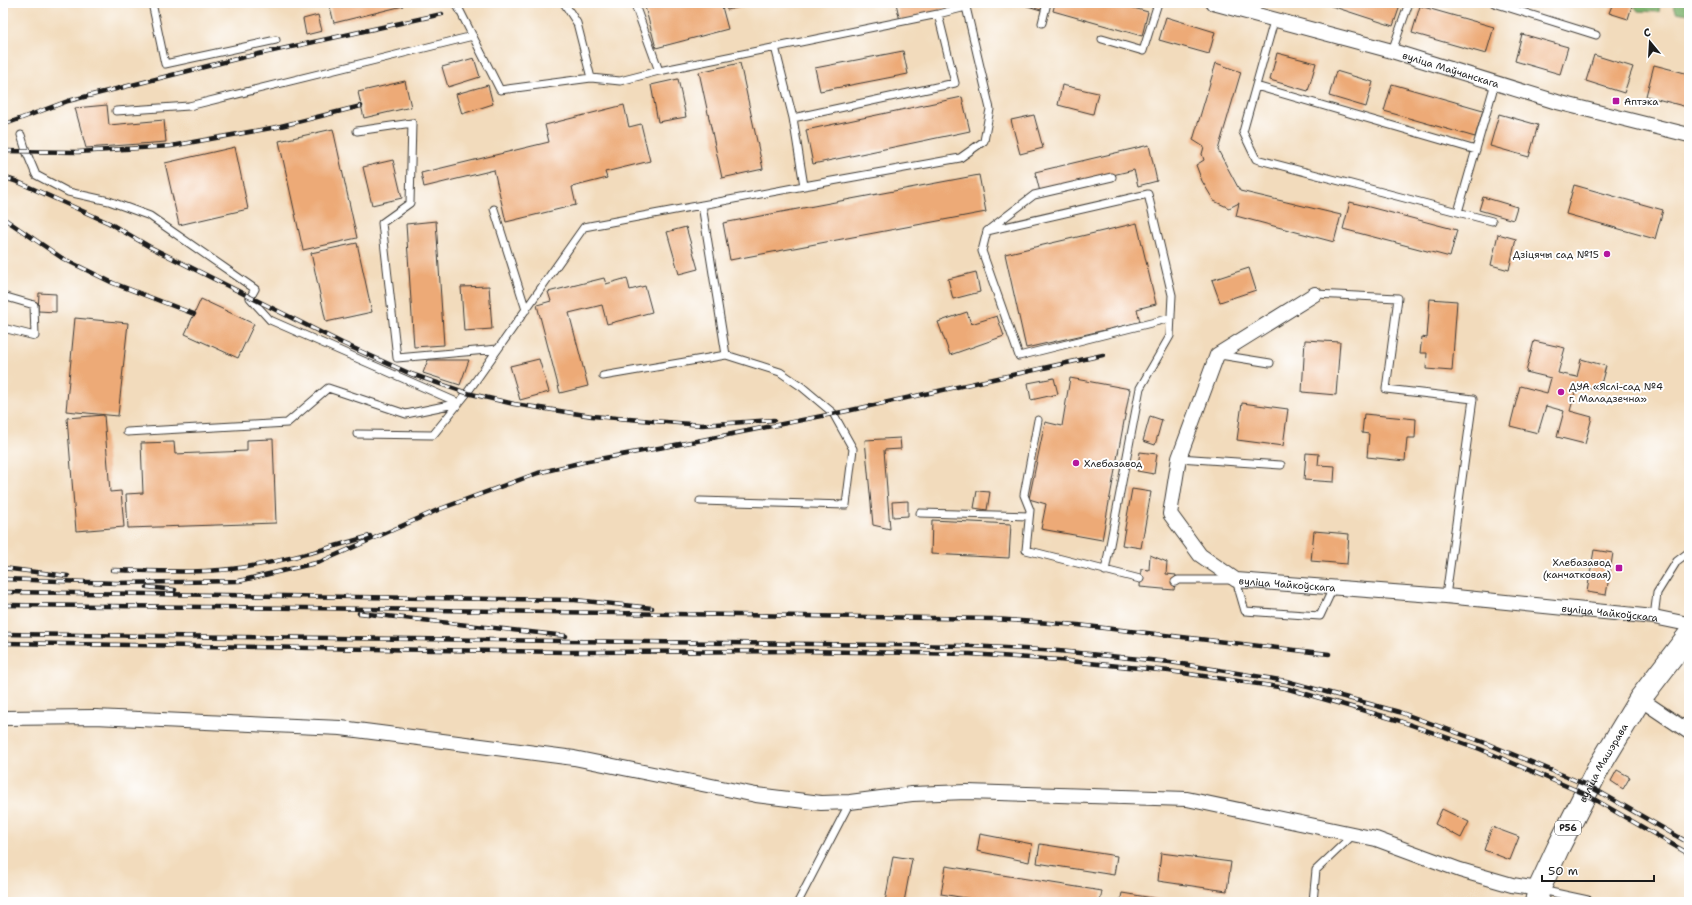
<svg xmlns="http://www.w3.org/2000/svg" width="1692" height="905" font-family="'Shantell Sans',sans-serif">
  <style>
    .forest { fill: #7fb36f; stroke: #4e6846 }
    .building { fill: #edaa77 }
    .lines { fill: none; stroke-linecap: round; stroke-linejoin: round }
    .lane-casing { stroke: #3c3934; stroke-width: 9 }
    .street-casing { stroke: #3c3934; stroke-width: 16 }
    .primary-casing { stroke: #3c3934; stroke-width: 24 }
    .lane { stroke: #fff; stroke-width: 7 }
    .street { stroke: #fff; stroke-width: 14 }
    .primary { stroke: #fff; stroke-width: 22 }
    .rail-casing { stroke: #1c1c1c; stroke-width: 4.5 }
    .rail { stroke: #fff; stroke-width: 3; stroke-dasharray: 9; stroke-linecap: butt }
    .poi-dot { fill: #b5179e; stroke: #fff; stroke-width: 1.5 }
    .labels { text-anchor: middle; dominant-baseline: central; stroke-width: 4; stroke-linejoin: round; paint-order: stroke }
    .shield { fill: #fff; stroke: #606060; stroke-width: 1 }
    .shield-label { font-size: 9px; font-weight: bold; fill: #1c1c1c }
    .street-label { font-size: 10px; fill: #1c1c1c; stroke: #fff }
    .poi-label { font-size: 10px; fill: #1c1c1c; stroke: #fff; text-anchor: start }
  </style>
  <rect width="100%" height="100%" fill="#fff"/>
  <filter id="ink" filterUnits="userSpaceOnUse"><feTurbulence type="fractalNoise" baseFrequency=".025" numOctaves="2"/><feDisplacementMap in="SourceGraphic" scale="8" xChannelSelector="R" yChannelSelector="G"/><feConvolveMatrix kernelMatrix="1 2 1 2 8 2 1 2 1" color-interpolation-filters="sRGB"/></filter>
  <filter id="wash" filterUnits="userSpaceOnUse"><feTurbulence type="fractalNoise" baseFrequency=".012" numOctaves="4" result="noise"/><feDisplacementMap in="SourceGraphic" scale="16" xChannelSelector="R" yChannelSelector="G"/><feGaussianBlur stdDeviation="0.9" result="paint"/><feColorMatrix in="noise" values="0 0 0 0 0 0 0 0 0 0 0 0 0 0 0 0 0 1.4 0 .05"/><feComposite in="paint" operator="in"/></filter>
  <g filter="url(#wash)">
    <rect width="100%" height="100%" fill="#f2dbbc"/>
    <path class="forest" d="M1632,3H1660L1659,12L1638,11Z
      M1673,3H1689V14L1676,12Z"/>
    <g id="blocks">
      <path class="building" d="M219,3H240L228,6Z
        M347,3H402L403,6L334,23L330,7Z
        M644,3H721L728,29L656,48Z
        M725,3H754V4L727,10Z
        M896,3H950L951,7L900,21Z
        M1017,3H1043L1041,10Z
        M1055,3H1116L1148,12L1142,36L1053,11Z
        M1322,3H1401L1393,26Z
        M1613,3H1622L1632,6L1628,19L1609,13Z
        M1420,6L1494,27L1486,54L1412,33Z
        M318,15L322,31L306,35L303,19Z
        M1166,17L1215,32L1209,54L1159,40Z
        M1522,34L1568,47L1560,74L1515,61Z
        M903,51L908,74L820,91L815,68Z
        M1277,53L1316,63L1308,91L1270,80Z
        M1594,55L1633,67L1624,93L1586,81Z
        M474,58L480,77L448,87L442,67Z
        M740,63L763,169L722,178L699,72Z
        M1216,63L1241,72L1218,150L1240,191L1341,215L1334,242L1236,216L1239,203L1229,208L1214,201L1202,181L1196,165L1204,160L1202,154L1204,147L1193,140Z
        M1654,65L1689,74V101L1687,107L1646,96Z
        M1336,71L1373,82L1366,107L1329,96Z
        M678,79L686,117L658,122L651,85Z
        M405,81L411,107L364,118L358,92Z
        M1392,84L1483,110L1475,137L1384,111Z
        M488,85L493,104L462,114L456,94Z
        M1062,85L1098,93L1093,114L1058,105Z
        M962,97L970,131L813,164L806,130Z
        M107,105L109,125L164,120L166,142L86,148L75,108Z
        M624,105L629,127L641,124L650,161L605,172L607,178L572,187L576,205L506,222L494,170L424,187L421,173L549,142L545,125Z
        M1499,114L1538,125L1529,157L1490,146Z
        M1034,115L1043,148L1020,154L1011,120Z
        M333,129L357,238L303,250L279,141Z
        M1149,145L1157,181L1138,186L1134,170L1040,192L1035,172Z
        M235,147L248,209L179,225L165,163Z
        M393,160L402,198L372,205L363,167Z
        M979,175L986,212L730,260L723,223Z
        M1574,185L1663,210L1655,239L1566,214Z
        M1483,197L1517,207L1513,220L1479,210Z
        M1350,202L1457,230L1450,257L1343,229Z
        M436,221L444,345L414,347L406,224Z
        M1137,223L1156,304L1137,309L1140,322L1026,348L1005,254Z
        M686,227L698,269L679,274L667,232Z
        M1498,234L1516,239L1509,270L1491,265Z
        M357,243L372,312L326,322L311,253Z
        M1249,268L1256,290L1220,302L1212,280Z
        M976,272L980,292L953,299L948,279Z
        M604,278L606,284L627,278L630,290L645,286L652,312L607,324L602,305L569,313L588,386L560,393L537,305L551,301L548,292Z
        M489,286L492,329L464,331L461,287Z
        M39,293L56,294V312L38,311Z
        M201,299L254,324L238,358L185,334Z
        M1430,299L1457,301L1452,371L1426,369L1427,353H1420L1422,337L1427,338Z
        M967,312L971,324L997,316L1004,336L950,355L938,322Z
        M75,318L128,323L118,416L66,411Z
        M1305,340L1340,342L1336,395L1302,392Z
        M1534,341L1565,348L1558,373L1577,377L1581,359L1606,366L1599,391L1577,385L1570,411L1592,417L1585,444L1557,437L1564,411L1546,406L1538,433L1510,426L1520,386L1547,393L1551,378L1526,372Z
        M539,359L549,392L520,400L510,366Z
        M428,360H469L460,385L423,373Z
        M1054,378L1058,394L1031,400L1028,383Z
        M1070,378L1130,389L1102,540L1041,529L1046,504L1029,499L1045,422L1062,426Z
        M1242,403L1288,409L1283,446L1237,440Z
        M1364,414L1416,419L1415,438H1407L1405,461L1367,457L1369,434L1362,433Z
        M104,415L110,492L121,491L124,527L76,531L67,418Z
        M1150,416L1162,420L1155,445L1143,441Z
        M900,438L901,449L884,450L890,529L873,525L865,440Z
        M273,439L276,523L128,528L126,494L143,493L141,443L174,442L175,454L247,451V440Z
        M1140,452L1157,454L1154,474L1137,471Z
        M1306,453L1319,454L1318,465L1335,466L1334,482L1304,480Z
        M1132,489L1151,492L1141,548L1122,545Z
        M977,491L990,492L987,510L974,508Z
        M908,501V516L893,517L892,502Z
        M932,520L1011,524L1009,558L931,554Z
        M1314,531L1349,534L1347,564L1311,561Z
        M1594,550L1613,553L1606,595L1587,592Z
        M1150,555L1167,562L1166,574L1176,575L1174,590L1140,587L1141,569L1149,570Z
        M1617,770L1630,777L1623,789L1611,781Z
        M1442,809L1469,822L1461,838L1435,824Z
        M1492,827L1519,837L1510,860L1484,850Z
        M980,834L1032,844L1029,862L977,851Z
        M1040,844L1117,856L1114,875L1037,863Z
        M1161,853L1231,862L1227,891L1158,881Z
        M893,856L912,859L904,902H885Z
        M946,866L1102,891L1100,902H991L941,894Z
        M1122,893L1172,901V902H1120Z"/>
    </g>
  </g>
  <g filter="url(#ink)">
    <use href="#blocks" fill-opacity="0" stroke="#3c3934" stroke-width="1"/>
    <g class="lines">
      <defs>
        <path id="lane" d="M152,3L165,64L276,40
          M456,3L500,90L591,78L577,23L564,3
          M1494,3L1596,35
          M1274,21L1243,132L1256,159L1492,221
          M1042,23L1047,3
          M1102,39L1143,51L1158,3
          M775,47L793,118L955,83L938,14
          M1392,51L1409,3
          M659,71L938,14L966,7L965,3
          M591,78L620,81L659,71L635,5L633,3
          M1256,86L1476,150
          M116,111L189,106L473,36
          M793,118L804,186L960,158L984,141L990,109L966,7
          M357,131L412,123L410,203L382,223L397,358L498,349
          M21,135L26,151L36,175L68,192L109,201L150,216L255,289L250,298L270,320L459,403
          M494,209L526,310
          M1458,212L1495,83
          M987,231L982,251L1019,356L1171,318
          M1315,294L1398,298L1386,389L1473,399L1446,596
          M3,296L34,305L35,336L3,328
          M1220,355L1270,363
          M603,376L726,355
          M1038,420L1024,495L1030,510L1026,550L1140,579
          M127,432L287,423L328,388L406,414L459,403
          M357,434L433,435L467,393L584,227L804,186
          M1179,458L1281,465
          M700,501L846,505L853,449L833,413L802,387L780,372L726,355L702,205
          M920,513L1029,516
          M1105,571L1140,388L1170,336L1172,295L1148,194L987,231L1034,195L1112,177
          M1175,582L1178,580H1236L1245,611L1320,616L1333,588
          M1654,617L1657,593L1677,561L1689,552
          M1541,890L1588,900L1589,902
          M798,902L850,802
          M1313,902L1316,870L1354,834"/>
        <g id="street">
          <path id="s1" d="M1213,3L1392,51L1557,102L1689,135"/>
          <path id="s2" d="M1315,294L1217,355L1179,458L1170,514L1200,555L1236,580L1446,596L1654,617L1683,623L1689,626"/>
          <path d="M1640,699L1689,732"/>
          <path d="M3,718L95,717L341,728L574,758L756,795L821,803L850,802L912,794L967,792L1187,799L1376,839L1460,870L1512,885L1539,889"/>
        </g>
        <g id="primary">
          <path id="s3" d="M1536,902L1539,889L1558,848L1599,767L1640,699L1689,635"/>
        </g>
      </defs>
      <use href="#lane" class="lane-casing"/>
      <use href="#street" class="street-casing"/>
      <use href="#primary" class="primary-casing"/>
      <use href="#lane" class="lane"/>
      <use href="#street" class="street"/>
      <use href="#primary" class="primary"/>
      <defs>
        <path id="rail" d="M3,125L68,101L236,59L442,14
          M3,151L78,152L171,146L277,127L361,106
          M3,177L18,182L109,223L150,247L342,343L411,374L467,393L514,404L592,416L702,425L774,420
          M3,218L62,258L113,283L194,314
          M3,568L68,576
          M112,570C156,571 202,574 246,567C288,560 329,548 370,536
          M3,579L116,583L239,581L320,562L440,509L538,473L583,462L702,440L847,411L1103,355
          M147,587L175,590
          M3,592L575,600L652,608
          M3,605L306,608L994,619L1078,625L1329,654
          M359,613L566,636
          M3,634L970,646L1059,651L1170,662L1286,681L1399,712L1483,742L1589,786L1689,843
          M3,643L568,652L801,651L970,654L1059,660L1169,671L1285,688L1397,720L1480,749L1585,794L1689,854"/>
      </defs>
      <use href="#rail" class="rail-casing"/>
      <use href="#rail" class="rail"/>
    </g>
  </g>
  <g class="poi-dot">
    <rect x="1612" y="97" width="8" height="8" rx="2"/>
    <circle cx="1607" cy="254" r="4"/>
    <circle cx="1561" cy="392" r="4"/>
    <circle cx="1076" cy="463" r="4"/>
    <rect x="1615" y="564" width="8" height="8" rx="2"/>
  </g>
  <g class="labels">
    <rect class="shield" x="1555" y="821" width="26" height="14" rx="3"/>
    <g class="shield-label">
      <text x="1568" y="828">Р56</text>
    </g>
    <g class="street-label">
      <text stroke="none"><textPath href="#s1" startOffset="247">вуліца Маўчанскага</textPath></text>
      <text stroke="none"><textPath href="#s2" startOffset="428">вуліца Чайкоўскага</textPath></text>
      <text stroke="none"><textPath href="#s2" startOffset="752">вуліца Чайкоўскага</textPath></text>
      <text stroke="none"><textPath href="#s3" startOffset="155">вуліца Машэрава</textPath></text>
    </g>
    <g class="poi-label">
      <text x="1624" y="101">Аптэка</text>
      <text x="1599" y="254" text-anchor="end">Дзіцячы сад №15</text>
      <text x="1569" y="386">ДУА «Яслі-сад №4<tspan x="1569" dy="12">г. Маладзечна»</tspan></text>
      <text x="1084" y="463">Хлебазавод</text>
      <text x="1611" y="562" text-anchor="end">Хлебазавод<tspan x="1611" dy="12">(канчатковая)</tspan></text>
    </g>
  </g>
  <rect width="1692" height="905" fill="none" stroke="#fff" stroke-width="16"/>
  <g transform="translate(1650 42) rotate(342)" stroke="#ffffff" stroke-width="3" paint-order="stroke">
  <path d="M0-3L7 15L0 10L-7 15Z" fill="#1c1c1c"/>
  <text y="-6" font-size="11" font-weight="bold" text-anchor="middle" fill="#1c1c1c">С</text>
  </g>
  <path d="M1542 875v6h112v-6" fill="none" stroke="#1c1c1c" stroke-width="2"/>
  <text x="1548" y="875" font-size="12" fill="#1c1c1c" stroke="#ffffff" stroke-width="3" paint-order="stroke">50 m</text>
</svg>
